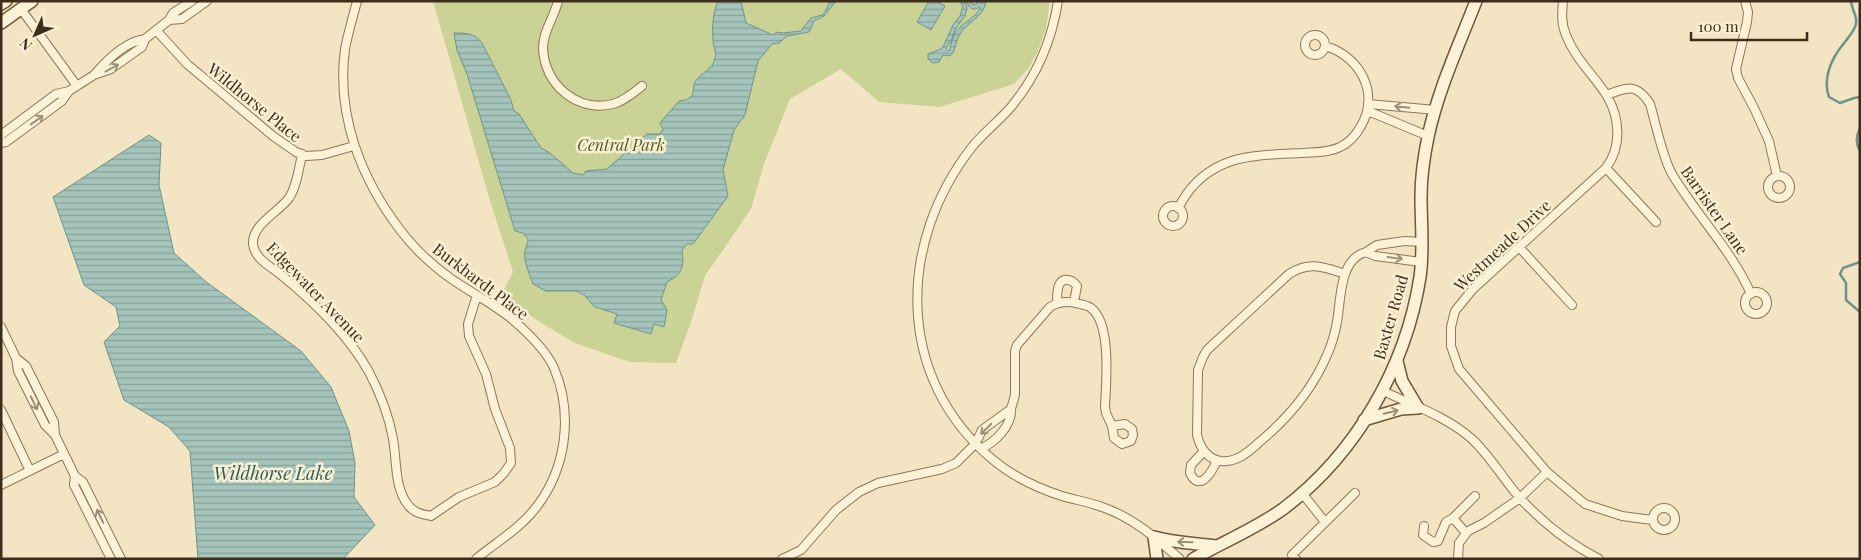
<svg xmlns="http://www.w3.org/2000/svg" width="1861" height="560" font-family="'Playfair Display',serif">
  <style>
    .green { fill: #cad295 }
    .water { fill: url(#water-rules); stroke: #6b958b }
    .lines { fill: none; stroke-linecap: round; stroke-linejoin: round }
    .stream { stroke: #6b958b; stroke-width: 2.5 }
    .street-casing { stroke: #8f7657; stroke-width: 10 }
    .secondary-casing { stroke: #71573a; stroke-width: 14 }
    .street { stroke: #fcf2d7; stroke-width: 8 }
    .secondary { stroke: #fcf2d7; stroke-width: 11 }
    .oneway { stroke: #9d907a }
    .labels { text-anchor: middle; dominant-baseline: central; stroke-width: 5; stroke-linejoin: round; paint-order: stroke }
    .street-label { font-size: 16px; fill: #3e2d1d; stroke: #f9efd3 }
    .park-label { font-size: 16px; font-style: italic; fill: #4d5c21; stroke: #f9efd3 }
    .water-label { font-size: 18px; font-style: italic; fill: #2b5f5c; stroke: #f9efd3 }
  </style>
  <defs>
    <pattern id="water-rules" width="6" height="5" patternUnits="userSpaceOnUse" patternTransform="scale(1.25)"><rect width="6" height="5" fill="#a5c5bc"/><path d="M0 2.5h6" fill="none" stroke="#88a098"/></pattern>
  </defs>
  <rect width="100%" height="100%" fill="#f3e5c3"/>
  <path class="green" d="M433,1H1050L1046,28L1038,51L1028,69L1014,84L940,107L879,102L841,69L790,99L764,164L751,209L705,276L690,325L676,363L630,362L575,343L535,319L502,293L513,272L488,194Z"/>
  <path class="water" d="M718,1H741L746,23L773,35L777,32L783,33L801,31L811,18L822,15L825,12L830,1H836L824,16L814,21L809,32L787,36L779,43L772,44L758,61L745,115L734,130L723,170L728,196L693,244H687L682,250C684,266 683,274 667,282L661,300L667,310L664,327L654,324L651,334L614,323L617,314L595,307L584,295L576,291H546L533,284C530,275 523,261 525,251C526,246 528,244 528,239L523,233L515,231L467,74L457,50L454,33C467,33 474,33 482,43L511,100L514,111L519,114L541,148L550,153L573,173L583,175L586,171L607,169L647,134H660L663,129L660,123L679,101L686,100L692,96C694,92 693,85 695,82C701,72 713,70 715,58C717,51 713,47 713,40C712,27 713,12 718,1Z
    M929,1H936L945,6L931,30L917,22Z
    M959,1H965L967,8L965,16L956,28L951,41L946,48L948,51L950,50C953,23 969,25 980,9V7C974,11 968,9 967,1H972L974,5L976,4L977,1L986,2C983,18 968,21 960,34C956,40 956,46 953,53L950,56L943,55L939,62L933,63L928,59V54L941,49L944,45L953,25L960,16L963,6Z
    M149,135L161,143L159,185L174,253L205,281L301,351L331,387L349,431L355,463L354,497L375,525L343,559H198L190,451L169,427L124,400L104,342L120,326L116,307L84,285L53,197Z"/>
  <g class="lines">
    <path class="stream" d="M1851,1C1852,11 1859,18 1855,27C1850,38 1840,46 1835,56C1828,68 1824,84 1829,97L1840,103L1854,98L1860,97
      M1860,128C1856,136 1855,143 1860,151
      M1860,262L1843,268L1840,274L1846,283V300L1860,312"/>
    <defs>
      <path id="street" d="M192,1L173,13L169,20L182,19L207,1
        M357,1C353,17 348,33 345,49C336,115 361,179 401,231C414,248 432,265 450,278C470,292 494,304 513,320C528,333 546,350 554,368C574,415 566,471 534,510C518,530 495,543 476,559
        M558,1C554,18 543,31 543,48C544,84 577,113 613,104C624,101 633,93 642,86
        M1058,1C1052,40 1036,77 1011,107C999,121 983,133 972,147C897,243 895,377 992,459C1012,476 1037,488 1062,496C1075,500 1089,502 1102,507C1132,517 1156,538 1180,559
        M1745,1L1748,12L1747,22L1736,69L1738,78L1754,108L1769,141L1777,176
        M21,9L77,86
        M156,30L187,64L273,136L296,152L306,156L322,155L354,146
        M1305 45a10 10 0 1 1 20 0a10 10 0 1 1-20 0Z
        M145,39C126,41 106,61 94,75L111,69L142,47L145,39L169,20
        M1607,95C1627,87 1637,83 1650,104C1656,124 1662,156 1672,174C1697,216 1731,249 1751,294
        M1368,104L1436,110
        M1368,111L1428,136
        M1,135L56,94L69,91L94,75
        M1,143L6,142L62,101L69,91
        M302,154C299,168 297,186 289,198C279,212 252,224 253,244C254,258 271,267 280,274C312,300 349,336 369,372C380,393 389,416 393,439C397,460 394,487 408,505C414,513 422,514 431,516L459,497L495,482L504,473L511,463L510,448L495,409L486,374L469,336L468,324L477,295
        M1606,168L1656,222
        M1768 187a11 11 0 1 1 22 0a11 11 0 1 1-22 0Z
        M1163 216a10 10 0 1 1 20 0a10 10 0 1 1-20 0Z
        M1178,208C1183,200 1187,192 1193,186C1223,153 1262,155 1302,153C1315,152 1329,153 1340,147C1349,143 1356,135 1361,126C1380,93 1360,56 1325,46
        M1519,247L1572,305
        M1366,252L1377,245L1405,241L1422,242
        M1345,274C1323,267 1310,261 1289,274L1207,350L1203,357L1198,370L1197,435C1200,447 1207,459 1221,461C1239,463 1251,449 1263,439C1291,415 1313,388 1327,355C1332,344 1335,333 1337,322C1341,300 1339,259 1366,252L1375,256L1421,262
        M1745 303a11 11 0 1 1 22 0a11 11 0 1 1-22 0Z
        M1057,303C1057,298 1057,290 1059,285C1063,276 1073,280 1077,286L1074,302
        M1,327L16,358L18,371L45,425L55,435L54,422L26,366L16,358
        M1381,390C1412,405 1446,416 1472,439C1491,457 1503,479 1520,498C1542,522 1570,544 1599,559
        M1011,409L1015,395V351L1017,345L1050,307C1060,301 1070,301 1080,304C1084,305 1089,306 1091,308C1112,324 1106,383 1105,407L1106,413L1112,426
        M1,410L30,471
        M1125,424L1132,429L1133,435L1131,441L1122,444L1114,438L1112,426Z
        M55,435L75,476L83,482L121,559
        M1204,451L1191,465L1190,473C1200,494 1213,470 1217,460
        M1547,472L1585,504L1622,516L1652,520
        M75,476L74,485L111,559
        M1,485L64,454
        M1302,493L1325,522
        M1653 519a11 11 0 1 1 22 0a11 11 0 1 1-22 0Z
        M1453,518L1475,496
        M1424,526L1423,535L1433,542L1438,541L1446,522L1453,518L1466,533
        M782,559L801,550L836,510L859,492L878,483L942,469L956,463L976,443L982,430L1011,409C1012,426 995,442 982,448
        M1296,559L1292,555L1355,493
        M1458,559L1459,543L1468,531L1484,523L1520,498L1547,472L1459,369L1451,346V327L1455,311L1473,289L1606,168C1622,147 1620,118 1607,96C1594,75 1575,59 1566,35C1561,24 1562,13 1563,1"/>
      <path id="secondary" d="M1,4L6,1
        M1,23L32,1
        M1397,361L1402,381L1418,408
        M1364,420L1401,409L1418,408
        M1157,559L1154,537C1174,543 1195,543 1216,546
        M1193,559C1223,542 1255,529 1283,509C1356,454 1406,367 1420,277C1424,250 1421,224 1421,197C1421,178 1424,156 1428,137C1438,90 1459,45 1476,1"/>
    </defs>
    <use href="#street" class="street-casing"/>
    <use href="#secondary" class="secondary-casing"/>
    <use href="#street" class="street"/>
    <use href="#secondary" class="secondary"/>
  </g>
  <defs><path id="oneway-shaft" d="M-6 0H5M1.5-3L5.5 0L1.5 3" fill="none" stroke-width="1.6" stroke-linecap="round" stroke-linejoin="round" transform="scale(1.25)"/></defs>
  <g class="oneway">
    <use href="#oneway-shaft" transform="translate(112 68) rotate(-29)"/>
    <use href="#oneway-shaft" transform="translate(1402 107) rotate(-174)"/>
    <use href="#oneway-shaft" transform="translate(37 120) rotate(-36)"/>
    <use href="#oneway-shaft" transform="translate(1395 258) rotate(8)"/>
    <use href="#oneway-shaft" transform="translate(34 403) rotate(64)"/>
    <use href="#oneway-shaft" transform="translate(1391 412) rotate(-13)"/>
    <use href="#oneway-shaft" transform="translate(986 429) rotate(135)"/>
    <use href="#oneway-shaft" transform="translate(100 516) rotate(-116)"/>
    <use href="#oneway-shaft" transform="translate(1185 542) rotate(-178)"/>
  </g>
  <g class="labels">
    <g class="street-label">
      <text transform="translate(255 102) rotate(39)">Wildhorse Place</text>
      <text transform="translate(1715 210) rotate(55)">Barrister Lane</text>
      <text transform="translate(1502 245) rotate(-43)">Westmeade Drive</text>
      <text transform="translate(481 281) rotate(37)">Burkhardt Place</text>
      <text transform="translate(316 292) rotate(46)">Edgewater Avenue</text>
      <text transform="translate(1390 317) rotate(-74)">Baxter Road</text>
    </g>
    <g class="park-label">
      <text x="621" y="144">Central Park</text>
    </g>
    <g class="water-label">
      <text x="273" y="473">Wildhorse Lake</text>
    </g>
  </g>
  <rect width="1861" height="560" fill="none" stroke="#3e2d1d" stroke-width="5"/>
  <g transform="translate(35 35) rotate(225)" stroke="#f9efd3" stroke-width="4" paint-order="stroke">
  <path d="M0-4L9 19L0 12L-9 19Z" fill="#3e2d1d"/>
  <text y="-8" font-size="14" font-weight="bold" text-anchor="middle" fill="#3e2d1d">N</text>
  </g>
  <path d="M1691 32v8h116v-8" fill="none" stroke="#3e2d1d" stroke-width="2.5"/>
  <text x="1698" y="32" font-size="15" fill="#3e2d1d" stroke="#f9efd3" stroke-width="4" paint-order="stroke">100 m</text>
</svg>
